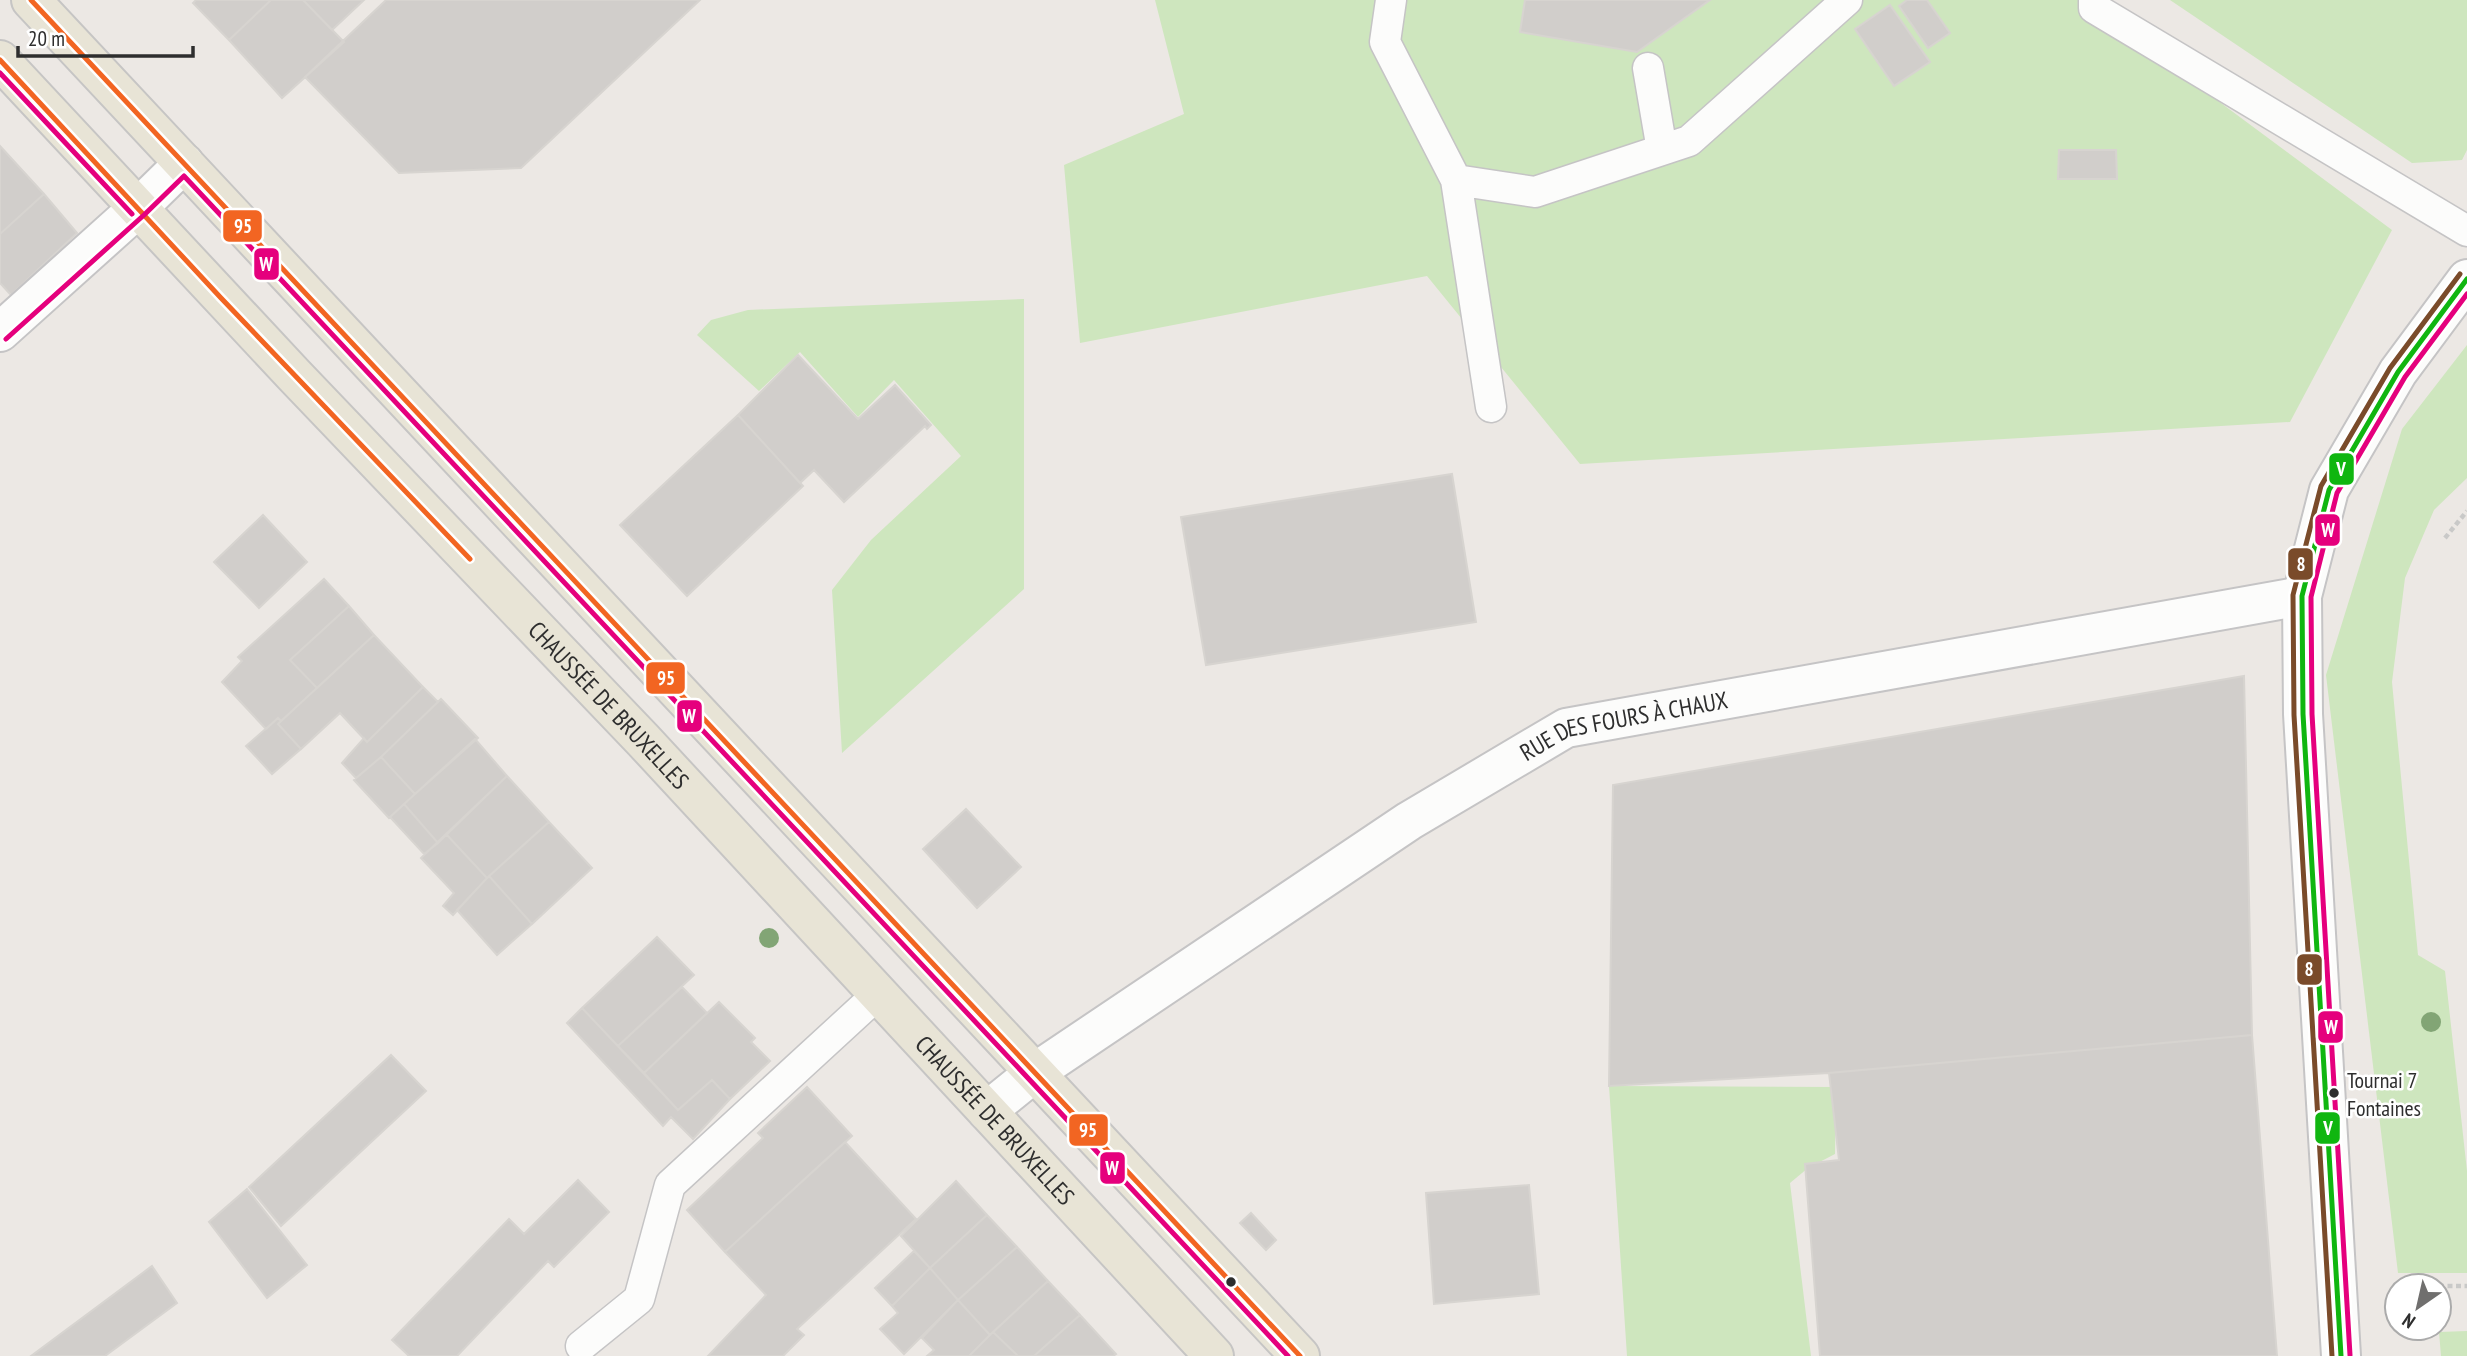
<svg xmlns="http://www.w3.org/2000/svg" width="2467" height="1356" font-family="'PT Sans Narrow',sans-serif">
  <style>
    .green { fill: #cee6be }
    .building { fill: #d1cecb; stroke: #d7d4d0; stroke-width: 2 }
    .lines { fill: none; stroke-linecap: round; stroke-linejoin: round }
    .lane-casing { stroke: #c5c4c5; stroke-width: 33 }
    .street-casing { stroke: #c5c4c5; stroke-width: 42 }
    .primary-casing { stroke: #c6c5c4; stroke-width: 42 }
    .path { stroke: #c9c9c8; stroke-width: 4.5; stroke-dasharray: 5 3.5; stroke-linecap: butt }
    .lane { stroke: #fcfcfb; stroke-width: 30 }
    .street { stroke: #fcfcfb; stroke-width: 38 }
    .primary { stroke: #e8e4d6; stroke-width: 38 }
    .bus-1-casing { stroke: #fff; stroke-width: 10 }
    .bus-2-casing { stroke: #fff; stroke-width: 10 }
    .bus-3-casing { stroke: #fff; stroke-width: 10 }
    .bus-4-casing { stroke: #fff; stroke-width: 10 }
    .bus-1 { stroke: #f26522; stroke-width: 5 }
    .bus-2 { stroke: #e5007d; stroke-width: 5 }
    .bus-3 { stroke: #10b610; stroke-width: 5 }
    .bus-4 { stroke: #7a4b2a; stroke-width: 5 }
    .tree { fill: #82a575 }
    .bus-dot { fill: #2e2e2e; stroke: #fff; stroke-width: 2.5 }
    .labels { text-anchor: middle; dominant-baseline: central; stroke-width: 5; stroke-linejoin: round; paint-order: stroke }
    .bus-label { font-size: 22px; fill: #2e2e2e; stroke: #fff; text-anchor: start }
    .street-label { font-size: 24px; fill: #2e2e2e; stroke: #fff }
    .line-badge { stroke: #fff; stroke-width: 2.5 }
    .badge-label { font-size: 19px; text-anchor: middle; font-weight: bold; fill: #fff }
  </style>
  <rect width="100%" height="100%" fill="#ece8e4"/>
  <path class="green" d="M1155,0H2082L2392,230L2290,422L1580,464L1427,276L1080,343L1064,165L1184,114Z
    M2170,0H2467V150L2462,160L2412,163Z
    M1024,299V589L842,753L832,590L871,540L961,456L894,380L858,417L800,352L759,391L697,335L711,320L748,310Z
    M2467,345V478L2434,510L2405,578L2392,682L2418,955L2445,971L2467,1171V1273H2398L2326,675L2402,429Z
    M1609,1086L1836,1087L1835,1154L1808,1168L1790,1183L1811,1356H1627Z
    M2467,1331V1356H2441L2439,1332Z"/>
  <path class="building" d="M196,0H271L229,40L193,3Z
    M271,0H303L344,42L282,98L229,40Z
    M303,0H364L332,30Z
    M386,0H700L521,168L399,173L305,77Z
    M1525,0H1710L1637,52L1520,32Z
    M1907,0H1927L1950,33L1928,48L1899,6Z
    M1890,5L1930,62L1894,86L1855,29Z
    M0,146L44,194L0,234Z
    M2059,150H2116L2117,179H2058Z
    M44,194L77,233L11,295L0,283V234Z
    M798,355L858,419L895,385L931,425L927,429L925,426L844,502L814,470L800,483L738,415Z
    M738,415L803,486L687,596L620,525Z
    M1452,474L1476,622L1206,665L1181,517Z
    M263,515L307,562L259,608L214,562Z
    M324,579L349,606L290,660L317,688L281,721L278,718L266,729L222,682L242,661L238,657Z
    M349,606L374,635L317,688L290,660Z
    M374,635L423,687L367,742L340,713L301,749L278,724Z
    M2244,676L2252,1035L1829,1073L1609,1086L1613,785Z
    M423,687L438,702L381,757L356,778L342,763L364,738L367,742Z
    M441,699L478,738L415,794L381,757Z
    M278,718L281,721L278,724L301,749L272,774L246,746Z
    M475,739L507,776L438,843L404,804Z
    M381,757L415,794L389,818L354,780Z
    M507,776L549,822L487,878L446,834Z
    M404,804L438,843L424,854L390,817Z
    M966,809L1021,867L977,908L923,849Z
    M549,822L592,868L532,924L489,876Z
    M446,834L487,878L453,915L443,906L454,893L421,858Z
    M489,876L532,924L497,955L457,910Z
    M657,937L694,975L618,1046L582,1008Z
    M682,987L707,1013L644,1073L618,1046Z
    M719,1002L755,1038L751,1042L770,1061L730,1099L712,1080L678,1110L644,1073Z
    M582,1008L678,1110L712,1080L730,1099L693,1139L671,1117L663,1126L567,1023Z
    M2252,1035L2277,1356H1820L1805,1164L1839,1160L1829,1073Z
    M391,1055L426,1091L281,1226L249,1187Z
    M807,1087L852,1136L725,1252L687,1210L763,1138L758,1133Z
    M845,1142L916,1219L797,1329L804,1335L783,1356H708L766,1295L725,1252Z
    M578,1180L609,1212L554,1267L548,1261L457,1356H409L392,1340L509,1219L524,1234Z
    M956,1181L987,1215L930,1268L901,1236Z
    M1529,1185L1539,1294L1434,1304L1426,1193Z
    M247,1189L307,1265L267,1298L209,1222Z
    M1251,1213L1276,1240L1266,1250L1240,1223Z
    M987,1215L1017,1247L958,1300L930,1268Z
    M1017,1247L1048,1281L990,1335L958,1300Z
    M914,1251L930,1268L892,1306L875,1288Z
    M152,1266L177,1303L105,1356H31Z
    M930,1268L958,1300L904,1354L880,1329L898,1313L892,1306Z
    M1048,1281L1080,1315L1034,1356H1018L993,1332Z
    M958,1300L990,1335L969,1356H927L934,1350L922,1338Z
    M1080,1315L1116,1354L1113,1356H1034Z
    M993,1332L1018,1356H969Z"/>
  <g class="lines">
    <defs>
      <path id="lane" d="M1391,0L1385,42L1456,180L1535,192L1689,141L1847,0
        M2094,0V8L2467,231
        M1648,68L1662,150
        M1456,180L1491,407
        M581,1346L639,1299L670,1185L878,994"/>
      <g id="street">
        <path d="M0,332L138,208L184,163"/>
        <path id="s1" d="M987,1111L1034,1073L1409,821L1566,728L2302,596"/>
        <path d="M2341,1356L2303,714L2302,596L2329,490L2398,372L2467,279"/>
      </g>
      <g id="primary">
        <path d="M31,0L1300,1356"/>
        <path id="s2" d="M0,60L294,375L643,740L1214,1356"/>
      </g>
    </defs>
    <use href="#lane" class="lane-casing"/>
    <use href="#street" class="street-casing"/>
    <use href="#primary" class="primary-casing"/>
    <path class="path" d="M2445,538L2467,511
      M2439,1286H2467"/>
    <use href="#lane" class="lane"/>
    <use href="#street" class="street"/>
    <use href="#primary" class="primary"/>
    <defs>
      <path id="bus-1" d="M31,0L1300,1356
        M0,60L221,298L470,559"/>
      <path id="bus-2" d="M0,73L132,214
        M6,339L144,215L184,176L1288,1356
        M2350,1355L2312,714L2311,597L2337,493L2405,377L2467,294"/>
      <path id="bus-3" d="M2341,1356L2303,714L2302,596L2329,490L2398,372L2467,279"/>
      <path id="bus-4" d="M2332,1356L2294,715L2293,595L2321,486L2390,368L2460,274"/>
    </defs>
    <use href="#bus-1" class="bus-1-casing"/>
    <use href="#bus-2" class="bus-2-casing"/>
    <use href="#bus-3" class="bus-3-casing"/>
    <use href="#bus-4" class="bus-4-casing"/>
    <use href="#bus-1" class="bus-1"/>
    <use href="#bus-2" class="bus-2"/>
    <use href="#bus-3" class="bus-3"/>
    <use href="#bus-4" class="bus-4"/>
  </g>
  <g class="tree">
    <circle cx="769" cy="938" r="10"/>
    <circle cx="2431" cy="1022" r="10"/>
  </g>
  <g class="bus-dot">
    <circle cx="2334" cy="1093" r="6"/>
    <circle cx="1231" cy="1282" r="6"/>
  </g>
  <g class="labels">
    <g class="bus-label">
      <text x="2347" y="1080">Tournai 7<tspan x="2347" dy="28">Fontaines</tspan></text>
    </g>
    <g class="street-label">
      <text stroke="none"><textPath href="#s2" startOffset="887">CHAUSSÉE DE BRUXELLES</textPath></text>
      <text stroke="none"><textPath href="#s1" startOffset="751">RUE DES FOURS À CHAUX</textPath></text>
      <text stroke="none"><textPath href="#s2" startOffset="1454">CHAUSSÉE DE BRUXELLES</textPath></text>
    </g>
  </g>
  <g class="line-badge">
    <rect x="222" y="209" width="41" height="34" rx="7" fill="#f26522"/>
    <rect x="253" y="247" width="27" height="34" rx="7" fill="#e5007d"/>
    <rect x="2328" y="452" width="27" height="34" rx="7" fill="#10b610"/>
    <rect x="2314" y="513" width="27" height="34" rx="7" fill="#e5007d"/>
    <rect x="2287" y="547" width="27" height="34" rx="7" fill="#7a4b2a"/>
    <rect x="645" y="661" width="41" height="34" rx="7" fill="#f26522"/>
    <rect x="676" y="699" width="27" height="34" rx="7" fill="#e5007d"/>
    <rect x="2296" y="953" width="27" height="33" rx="7" fill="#7a4b2a"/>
    <rect x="2317" y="1010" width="27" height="34" rx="7" fill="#e5007d"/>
    <rect x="2314" y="1111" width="27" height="34" rx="7" fill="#10b610"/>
    <rect x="1068" y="1113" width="41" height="34" rx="7" fill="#f26522"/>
    <rect x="1099" y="1151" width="27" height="34" rx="7" fill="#e5007d"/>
  </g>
  <g class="badge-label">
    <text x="243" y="233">95</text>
    <text x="266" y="271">W</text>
    <text x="2341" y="476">V</text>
    <text x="2328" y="537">W</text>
    <text x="2301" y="571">8</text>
    <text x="666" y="685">95</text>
    <text x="689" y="723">W</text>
    <text x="2309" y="976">8</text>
    <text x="2331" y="1034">W</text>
    <text x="2328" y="1135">V</text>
    <text x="1088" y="1137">95</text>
    <text x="1112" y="1175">W</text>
  </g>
  <g transform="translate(2418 1307) rotate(214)"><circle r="33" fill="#ffffff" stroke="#ababab" stroke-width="2"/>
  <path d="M0-5L12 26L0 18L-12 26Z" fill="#706f6e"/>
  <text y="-10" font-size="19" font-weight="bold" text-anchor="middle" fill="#2e2e2e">N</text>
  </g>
  <path d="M18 46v10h175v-10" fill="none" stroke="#2e2e2e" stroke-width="3.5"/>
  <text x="28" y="46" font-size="21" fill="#2e2e2e" stroke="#ffffff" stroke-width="5" paint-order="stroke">20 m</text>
</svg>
